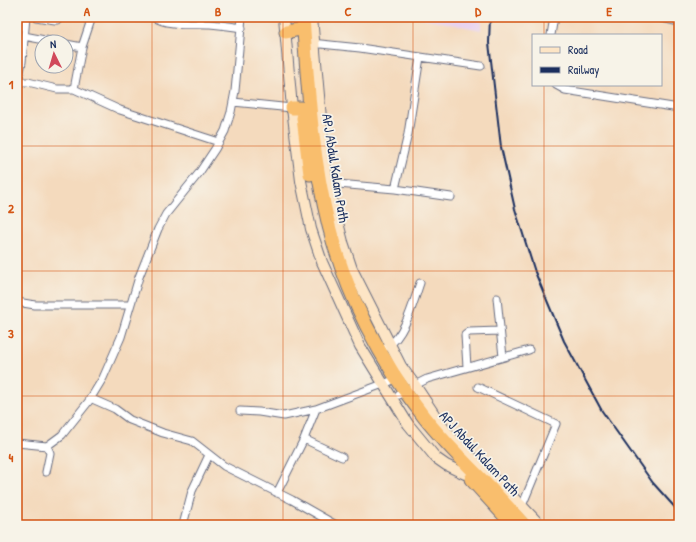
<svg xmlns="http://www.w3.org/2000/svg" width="696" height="542" font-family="'Patrick Hand',sans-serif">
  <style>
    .built { fill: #e8d2ef }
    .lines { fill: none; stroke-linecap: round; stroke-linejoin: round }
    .street-casing { stroke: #676b7f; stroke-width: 9 }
    .secondary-casing { stroke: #676b7f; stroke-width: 12 }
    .highway-casing { stroke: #676b7f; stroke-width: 15 }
    .street { stroke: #fff; stroke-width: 7 }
    .secondary { stroke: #fde5c5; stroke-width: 10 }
    .highway { stroke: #f9be6d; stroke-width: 13 }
    .rail { stroke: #1b2f5e; stroke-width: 2 }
    .grid { fill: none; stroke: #d45514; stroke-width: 1; stroke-opacity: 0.55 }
    .labels { text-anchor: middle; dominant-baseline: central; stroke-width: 3.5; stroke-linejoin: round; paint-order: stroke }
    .street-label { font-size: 14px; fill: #1b2f5e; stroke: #f7f3e8 }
    .neatline { fill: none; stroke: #d45514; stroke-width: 1.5 }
    .grid-label { font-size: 13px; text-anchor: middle; font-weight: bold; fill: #d45514 }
  </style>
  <rect width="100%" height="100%" fill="#f7f3e8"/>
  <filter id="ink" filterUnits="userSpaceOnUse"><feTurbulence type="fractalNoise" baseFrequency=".025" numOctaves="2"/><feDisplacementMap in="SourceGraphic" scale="8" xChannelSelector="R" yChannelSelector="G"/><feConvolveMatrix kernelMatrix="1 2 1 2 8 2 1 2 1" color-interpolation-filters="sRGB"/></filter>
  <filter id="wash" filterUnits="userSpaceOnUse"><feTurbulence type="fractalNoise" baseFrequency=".012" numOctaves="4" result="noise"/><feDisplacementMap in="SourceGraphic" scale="16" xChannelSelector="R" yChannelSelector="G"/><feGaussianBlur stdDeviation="0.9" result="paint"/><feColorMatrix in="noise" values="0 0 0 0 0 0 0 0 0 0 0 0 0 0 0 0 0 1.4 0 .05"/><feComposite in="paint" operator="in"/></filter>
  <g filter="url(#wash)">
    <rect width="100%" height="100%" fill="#f4dabd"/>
    <path class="built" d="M417,17H481V30Z"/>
  </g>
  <g filter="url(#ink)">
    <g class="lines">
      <defs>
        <path id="street" d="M36,17L55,20H58L60,17
          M155,17C164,26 198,23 210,24C221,25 231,26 242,28
          M658,17L679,22
          M551,35L554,17
          M24,36L55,42
          M311,43L360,48L481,66
          M66,44L82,47
          M19,82H28L57,89H74L120,110L219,142
          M556,85L565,90L578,92L679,108
          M17,86L22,62L26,17
          M74,89L82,47L92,17
          M233,102L292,108
          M324,185L338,184L395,189L451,197
          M395,189L408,134L420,57
          M497,298L503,357
          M17,302L35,305H130
          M387,347C405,336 413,303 420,283
          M467,367L465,335L469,332L500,331
          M478,387L556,424L522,506
          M399,395L415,385L427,379L529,350
          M90,398L115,409L130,420L163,433L192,441L224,466L292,500L336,525
          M240,411L259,412L284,416L316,409
          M304,439L342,457
          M17,443L47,446L62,435L89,401L103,378L121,337L139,277L158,229L166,214L199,173L215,149L225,131L231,112L235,91L242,17
          M46,472L50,453L47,446
          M277,493L304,439L316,409L391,381
          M183,525L192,491L209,455"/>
        <path id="secondary" d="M284,17L292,108L301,181L311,229L322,262L360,346L408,424L436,458L446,465L465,474
          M312,17L324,152L328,184L343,242L352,269L401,366L415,385L442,426L452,438L522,506L540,525"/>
        <path id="highway" d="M303,17C308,87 312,158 329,226C346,294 381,362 424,417C454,455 493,488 524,525
          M286,32L296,30
          M292,108H302
          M303,118L310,174
          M471,479L513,525"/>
      </defs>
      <use href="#street" class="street-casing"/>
      <use href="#secondary" class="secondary-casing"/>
      <use href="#highway" class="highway-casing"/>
      <use href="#street" class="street"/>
      <use href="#secondary" class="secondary"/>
      <use href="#highway" class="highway"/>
      <path class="rail" d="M490,17L489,43L501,147L515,209L535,272L564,341L602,411L653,483L679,512"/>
    </g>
  </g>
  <path class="grid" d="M152,17V525M283,17V525M413,17V525M544,17V35M544,85V525M17,146H679M17,271H679M17,396H679"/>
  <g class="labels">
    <g class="street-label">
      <text transform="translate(336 168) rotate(81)">APJ Abdul Kalam Path</text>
      <text transform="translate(480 453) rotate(47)">APJ Abdul Kalam Path</text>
    </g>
  </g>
  <rect width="696" height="542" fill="none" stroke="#f7f3e8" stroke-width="44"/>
  <rect x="532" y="34" width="130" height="52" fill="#f7f3e8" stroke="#9fa5b1"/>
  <rect x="540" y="47" width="20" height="6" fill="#fde5c5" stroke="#9fa5b1"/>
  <text x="568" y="54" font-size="12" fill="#1b2f5e">Road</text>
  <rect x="540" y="67" width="20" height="6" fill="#1b2f5e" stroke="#9fa5b1"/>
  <text x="568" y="74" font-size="12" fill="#1b2f5e">Railway</text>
  <g transform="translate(54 54) rotate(355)"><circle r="19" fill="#f7f3e8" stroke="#9fa5b1"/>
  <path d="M0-3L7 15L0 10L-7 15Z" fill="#d1495b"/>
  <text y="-6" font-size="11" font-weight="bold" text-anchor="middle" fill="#1b2f5e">N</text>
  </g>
  <rect x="22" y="22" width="652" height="498" class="neatline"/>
  <g class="grid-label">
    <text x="87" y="16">A</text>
    <text x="218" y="16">B</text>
    <text x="348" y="16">C</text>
    <text x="478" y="16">D</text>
    <text x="609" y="16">E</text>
    <text x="11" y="89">1</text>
    <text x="11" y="213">2</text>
    <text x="11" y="338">3</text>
    <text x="11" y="462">4</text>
  </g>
</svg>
